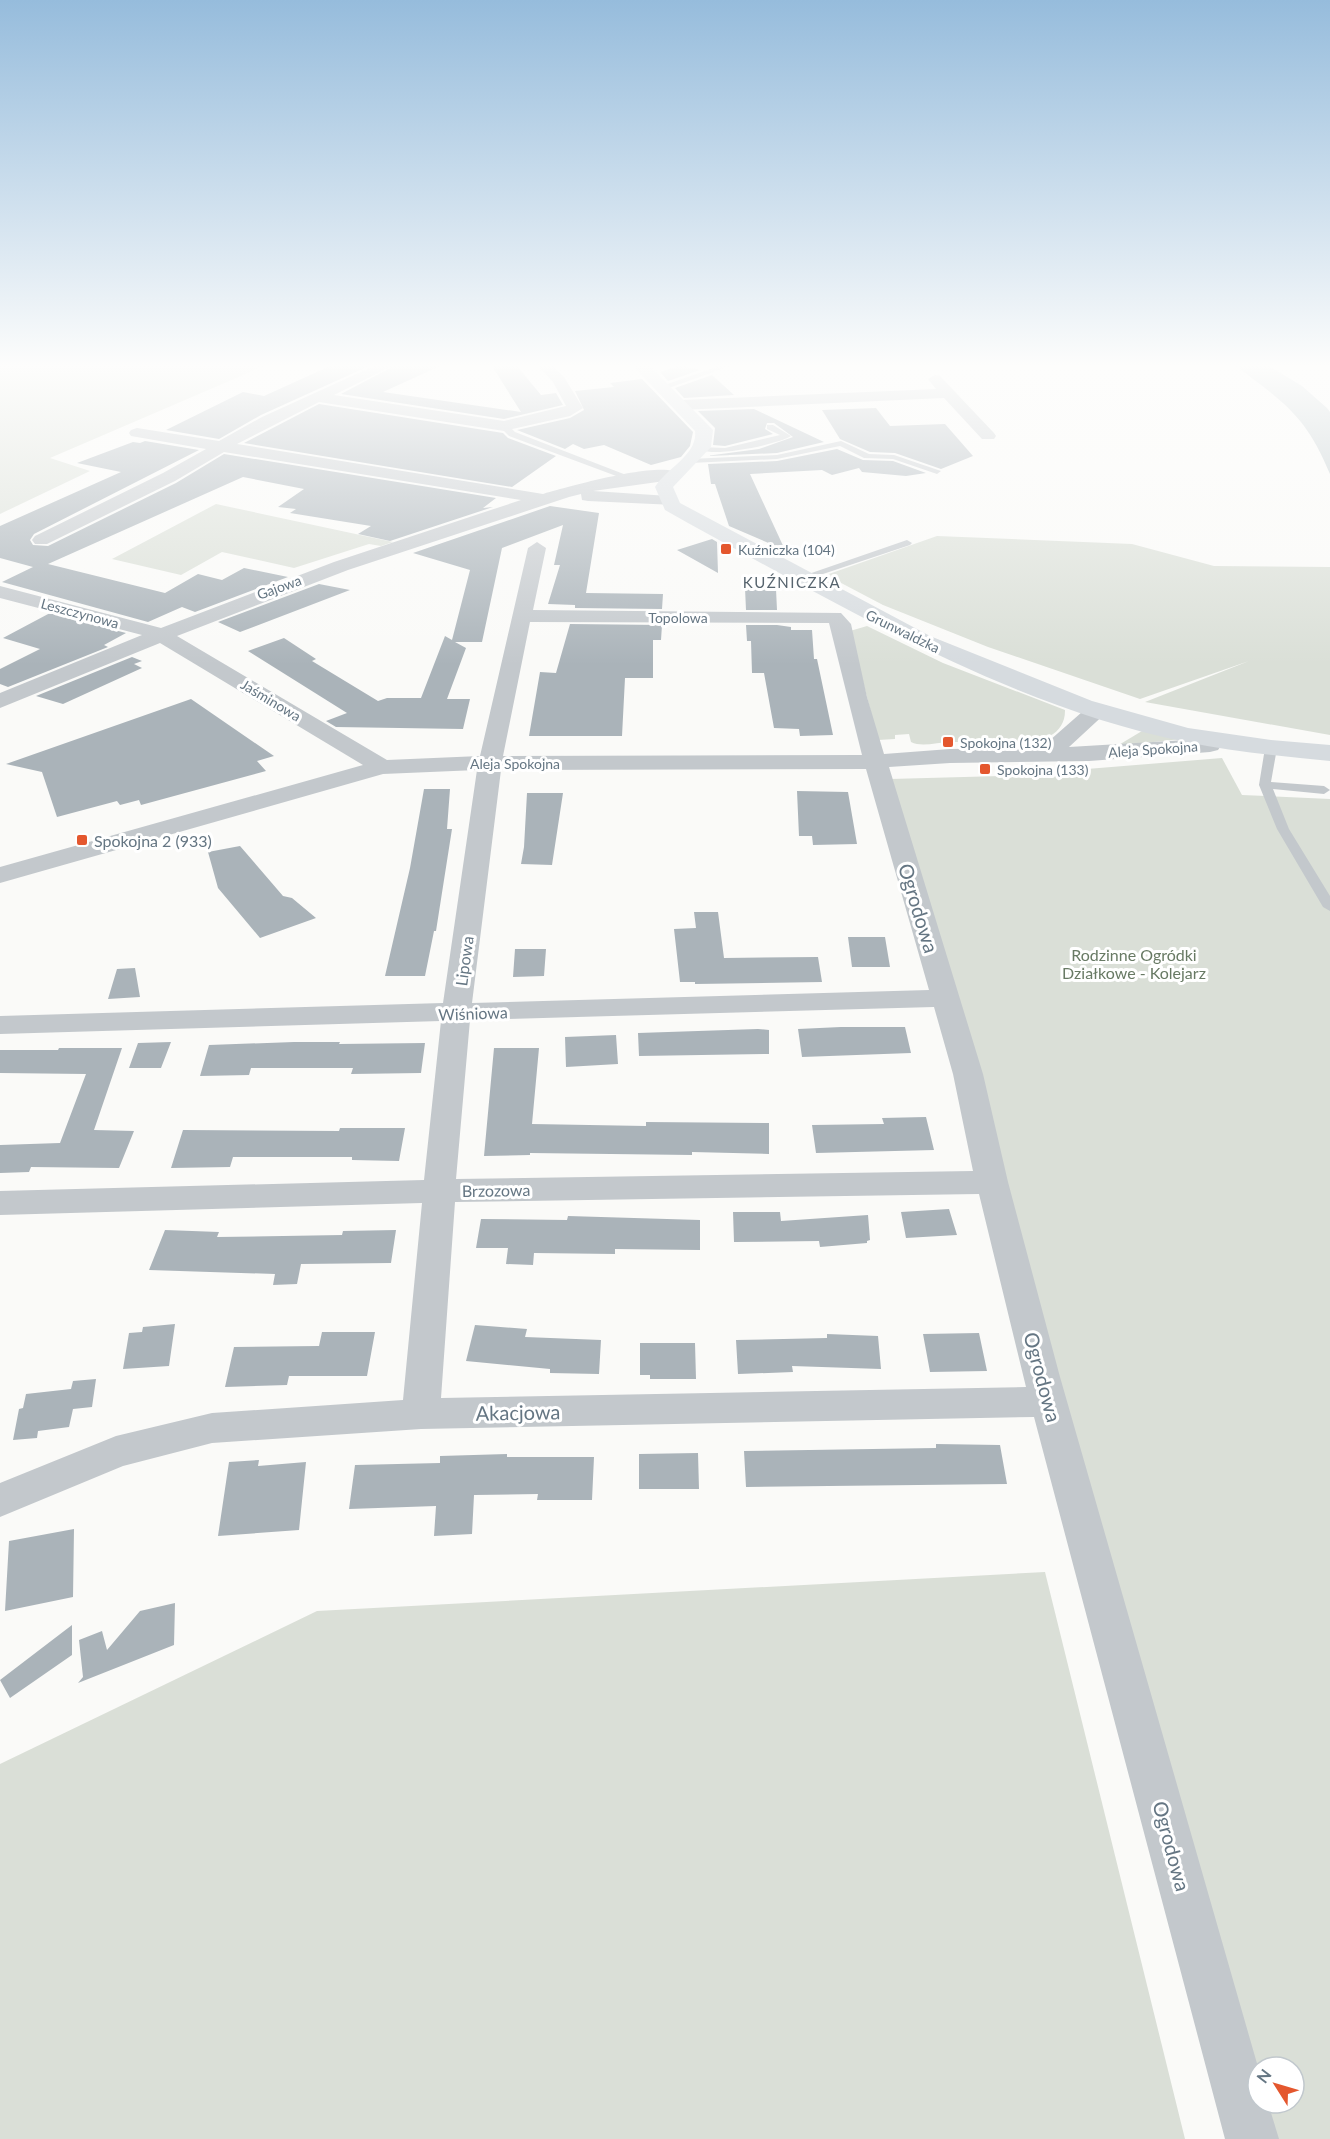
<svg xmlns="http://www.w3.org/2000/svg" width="1330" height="2139" font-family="Lato,sans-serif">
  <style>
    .green { fill: #dadfd7; fill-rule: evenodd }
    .water { fill: #bbc7cb }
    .building { fill: #aab3b9 }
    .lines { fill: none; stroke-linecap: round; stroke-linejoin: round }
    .lane { fill: #c3c8cc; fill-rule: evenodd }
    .street { fill: #c3c8cc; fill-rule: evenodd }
    .secondary { fill: #d6dbdf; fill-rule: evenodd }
    .poi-dot { fill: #e4572e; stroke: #fff; stroke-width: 2 }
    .labels { text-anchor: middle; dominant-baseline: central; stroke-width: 6; stroke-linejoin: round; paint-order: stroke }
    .far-poi-label { font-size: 14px; fill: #657683; stroke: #fff; text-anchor: start }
    .far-street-label { font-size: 14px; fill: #657683; stroke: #fff }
    .far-neighbourhood-label { font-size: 15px; letter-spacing: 1.5px; fill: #57646e; stroke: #fff }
    .poi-label { font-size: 16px; fill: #657683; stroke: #fff; text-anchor: start }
    .park-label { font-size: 16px; fill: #687a64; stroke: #fff }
    .street-label { font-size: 16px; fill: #657683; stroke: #fff }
    .near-street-label { font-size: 20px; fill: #657683; stroke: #fff }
  </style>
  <rect width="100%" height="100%" fill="#fafaf8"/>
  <path class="green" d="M0,366H264L50,458L90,471L0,514Z
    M216,504L393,542L381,546L369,544L294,568L222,552L181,575L112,559Z
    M937,536L1132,544L1214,566L1330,567V735L1145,702L1249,661L1140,699L988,647L883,605L826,575Z
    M867,626L943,663L1065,710C1066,757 981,742 953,742C940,741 923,748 911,742L909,734L895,735V739L878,740L850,631Z
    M1142,731L1181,739L1117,746Z
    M1222,758L1242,795L1330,799V2139H1232L890,779L1001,776ZM1258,2067H1294V2103H1258Z
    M1045,1572L1185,2139H0V1764L317,1611Z"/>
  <path class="water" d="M1236,366H1269L1302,386L1327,408L1330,412V474C1306,416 1285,403 1236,366Z"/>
  <path class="building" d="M330,366H369L261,415L219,439L166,430L243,392L264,396Z
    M394,366H440L383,392L521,412L492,366H517L541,395L556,393L563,405L504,419L341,394Z
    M679,366H683L700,370L668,381L660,372Z
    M712,375L734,395L684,398L675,388Z
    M642,379L693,432L690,446L681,457L651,465L604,445L584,449L573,444L565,449L517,430L570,418L584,410L575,391L614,387L610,383Z
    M319,404L503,433L508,438L556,456L512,487L244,443Z
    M876,408L890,426L945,424L973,456L941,469L895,453L870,452L840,439L822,410Z
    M754,409L824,442L777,453L706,456L759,449L793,437L774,423H767L765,429L773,434L725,446L713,445L715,428L698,411Z
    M145,441L199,450L34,534L30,540L33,545L48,546L176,483L224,454L496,498L483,508L493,507L390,541L358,534L371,526L290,513L296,509L278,507L304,489L243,477L48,564L165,593L198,574L222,580L244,568L288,577L195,612L182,607L148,622L2,582L33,567L0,558V526L121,472L77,463L133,442L140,443Z
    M837,449L863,460L893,461L926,473L906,476L862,472L859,468L832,475L822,470L750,474L785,550L729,526L715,484H711L708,464L777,461Z
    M550,506L599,513L586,593L663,594L662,609L575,608V605L548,604L560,565H554L563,525L502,548L482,642H455L466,648L447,699H470L463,729L336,727L326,721L347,713L248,651L284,638L316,659L312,661L378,701L387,698H421L445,636L452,640L470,570L413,553Z
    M712,539L717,542L718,573L677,550Z
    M319,584L350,590L240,632L218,622Z
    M745,588L776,589L777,610H746Z
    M50,613L126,633L104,645L108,647L8,687L0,684V669L40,649L3,638Z
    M570,624L662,625L661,640H653V678H625L622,736H529L540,672L556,673Z
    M746,625H777L791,627V630H812L814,659H817L833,735L800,736L799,729L774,728L764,673H752L751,641H747Z
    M132,657L142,661L134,664L142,668L63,704L36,696Z
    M191,699L274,756L257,761L266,771L141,805L139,800L120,805L117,801L57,817L42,772L6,764Z
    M424,789H450L447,829H452L436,931H434L425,976H385L410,868Z
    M797,791L848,792L857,844L813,845L812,836H799Z
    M527,793H563L552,865L521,864L524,847Z
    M240,846L283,896L292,898L316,918L260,938L218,888L208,852Z
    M694,912H718L724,958L818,957L822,982L695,984V982H680L674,929L696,928Z
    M848,937H885L890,967H852Z
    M515,949H546L544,976L513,977Z
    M135,968L140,997L108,999L117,969Z
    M841,1027H905L911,1053L802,1057L798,1029Z
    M758,1029L769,1030V1054L639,1056L638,1033Z
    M616,1035L618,1064L566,1067L565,1037Z
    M171,1042L161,1068H129L138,1043Z
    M294,1042H340L339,1044L425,1043L421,1073L351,1074L353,1068H251L249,1075L200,1076L209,1045Z
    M59,1048H122L94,1130L134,1131L119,1168L31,1167L29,1172L0,1173V1145L60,1143L86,1074L0,1073V1050H58Z
    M494,1048H539L532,1124L646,1126V1122L769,1123V1154L692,1152V1155L530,1153V1155L484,1156Z
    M926,1117L934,1150L816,1153L812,1125L884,1124L882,1118Z
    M340,1128H405L399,1161L352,1160V1157H233L230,1167L171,1168L183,1130L339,1131Z
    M949,1209L957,1235L906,1238L901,1212Z
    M733,1212H780L781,1221L868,1215L870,1240L867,1241V1243L820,1247L819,1241L734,1242Z
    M568,1216L700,1220V1250L615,1249V1254L534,1253L533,1265L506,1264L508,1248H476L481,1219L567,1220Z
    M165,1230L219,1232L217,1237L342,1235L343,1231L396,1230L391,1263L301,1264L297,1284L273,1285L275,1274L149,1270Z
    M175,1324L169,1366L123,1369L129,1333L142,1332L143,1327Z
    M475,1325L527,1329L525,1337L601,1340L599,1374L550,1373V1369L466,1361Z
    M322,1332H375L367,1376H289L287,1385L225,1387L234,1347L319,1346Z
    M979,1333L987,1371L930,1372L923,1334Z
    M827,1334L878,1336L881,1369L792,1366L793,1372L738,1374L736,1340L827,1338Z
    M640,1343H695L696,1379H650V1375H640Z
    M96,1379L92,1407L73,1409L69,1427L38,1431L37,1438L13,1440L19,1409L23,1408L26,1394L71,1389L73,1381Z
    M936,1444L1000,1445L1007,1484L746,1487L744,1451L936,1448Z
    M698,1453L699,1489H639V1454Z
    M507,1454V1457H594L592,1500H537L538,1494L474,1495L472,1534L434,1536L436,1506L349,1509L355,1465L440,1463V1456Z
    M259,1460L258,1466L306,1462L299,1530L218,1536L229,1462Z
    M74,1529L73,1597L5,1611L9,1541Z
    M175,1603L174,1645L78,1683L83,1677L79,1640L102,1631L107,1650L140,1611Z
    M72,1625V1655L10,1698L0,1680Z"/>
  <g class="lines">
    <path class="lane" d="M719,366H730L666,389L659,387Z
      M501,424H507L515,432L634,478L627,480L509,436L501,428Z
      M767,425H773L791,436C776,445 712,458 697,449L701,447L725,448L780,435L767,429Z
      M841,441L869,454L894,455L941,471L937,474L893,459L864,458L840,446L777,459L690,463L686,461L690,459L777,455Z
      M907,540L912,543L910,545L805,580L797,578Z
      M1271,745L1277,748L1271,782L1324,786L1330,790L1324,794L1273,789L1289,829L1330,896V911L1323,907L1277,829L1259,785L1265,748Z"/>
    <path class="street" d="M374,366H392L334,395L504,421L566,406L553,382L538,366H553L564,377L583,408L570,416L504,431L319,402L237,444L543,494C564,488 668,458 680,475L672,480L593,491L669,496L678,501L675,505L588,501L582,500L581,494L569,497L348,570L177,636L387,760L480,756L528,548L537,542L546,548L533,610L841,613L851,624L867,697L884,754L950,749L1041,748L1090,705H1106L1109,710L1069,747L1203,739L1214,733L1222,735L1225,740L1218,750L1210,752L1089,761L950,763L889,767L983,1074L1008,1182L1060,1377L1258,2067V2103H1268L1279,2139H1225L1034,1417L421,1429L212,1443L123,1466L0,1517V1483L116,1436L212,1413L403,1400L422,1203L0,1215V1191L424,1180L441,1021L0,1034V1016L443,1003L477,770L383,774L0,883V867L363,765L160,643L0,708V693L142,635L0,598V586L161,628L334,562L521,500L224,452L175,481L47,544H35L32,540L35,536L163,473L206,449L131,436L129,433L131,430L137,428L219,441L262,417ZM530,622L829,623L862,755L503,756ZM866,769L929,990L472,1003L501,770ZM934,1007L953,1074L973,1171L456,1179L470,1020ZM979,1194L1026,1387L441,1398L455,1202Z
      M935,375L940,376L994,433L996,436L994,439H982L944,398L681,410L673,405L681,400L936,389L928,379Z"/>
    <path class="secondary" d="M633,366H650L713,430L711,447L673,487L680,503L930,636L1092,701L1188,728L1271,740L1330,745V761C1282,756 1233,752 1186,742C1010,706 844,608 688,523L665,510L655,487C666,468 698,455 695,431Z"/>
  </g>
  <linearGradient id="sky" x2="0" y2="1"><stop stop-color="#96bcdc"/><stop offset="0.55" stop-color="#fdfdfc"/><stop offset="1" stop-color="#fdfdfc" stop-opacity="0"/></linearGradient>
  <rect width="1330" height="665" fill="url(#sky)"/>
  <g class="poi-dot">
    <rect x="720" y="543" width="12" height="12" rx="3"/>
    <rect x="942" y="736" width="12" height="12" rx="3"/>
    <rect x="979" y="763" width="12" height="12" rx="3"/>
    <rect x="76" y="834" width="12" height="12" rx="3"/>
  </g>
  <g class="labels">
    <g class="far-poi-label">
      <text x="738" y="549">Kuźniczka (104)</text>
      <text x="960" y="742">Spokojna (132)</text>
      <text x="997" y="769">Spokojna (133)</text>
    </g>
    <g class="far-street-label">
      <text transform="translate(279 587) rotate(-20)">Gajowa</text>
      <text transform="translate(80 613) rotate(15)">Leszczynowa</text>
      <text x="678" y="617">Topolowa</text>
      <text transform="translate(903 631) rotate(26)">Grunwaldzka</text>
      <text transform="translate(271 700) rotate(31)">Jaśminowa</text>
      <text transform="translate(1153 749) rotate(-4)">Aleja Spokojna</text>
      <text x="515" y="763">Aleja Spokojna</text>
    </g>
    <g class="far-neighbourhood-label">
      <text x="792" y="582">KUŹNICZKA</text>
    </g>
    <g class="poi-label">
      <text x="94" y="840">Spokojna 2 (933)</text>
    </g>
    <g class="park-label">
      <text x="1134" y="954">Rodzinne Ogródki<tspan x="1134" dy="18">Działkowe - Kolejarz</tspan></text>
    </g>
    <g class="street-label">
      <text transform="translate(464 961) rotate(-82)">Lipowa</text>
      <text transform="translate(473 1013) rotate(-2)">Wiśniowa</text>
      <text transform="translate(496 1190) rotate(-1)">Brzozowa</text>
    </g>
    <g class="near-street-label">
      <text transform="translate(919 908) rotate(73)">Ogrodowa</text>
      <text transform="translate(1043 1377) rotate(75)">Ogrodowa</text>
      <text transform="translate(518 1412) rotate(-1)">Akacjowa</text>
      <text transform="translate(1172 1846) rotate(75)">Ogrodowa</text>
    </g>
  </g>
  <g transform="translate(1276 2085) rotate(307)"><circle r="28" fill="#ffffff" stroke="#c1c8cd" stroke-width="1.5"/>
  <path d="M0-4.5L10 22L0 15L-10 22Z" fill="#e4572e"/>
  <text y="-9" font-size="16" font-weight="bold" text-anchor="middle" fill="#657683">N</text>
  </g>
</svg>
